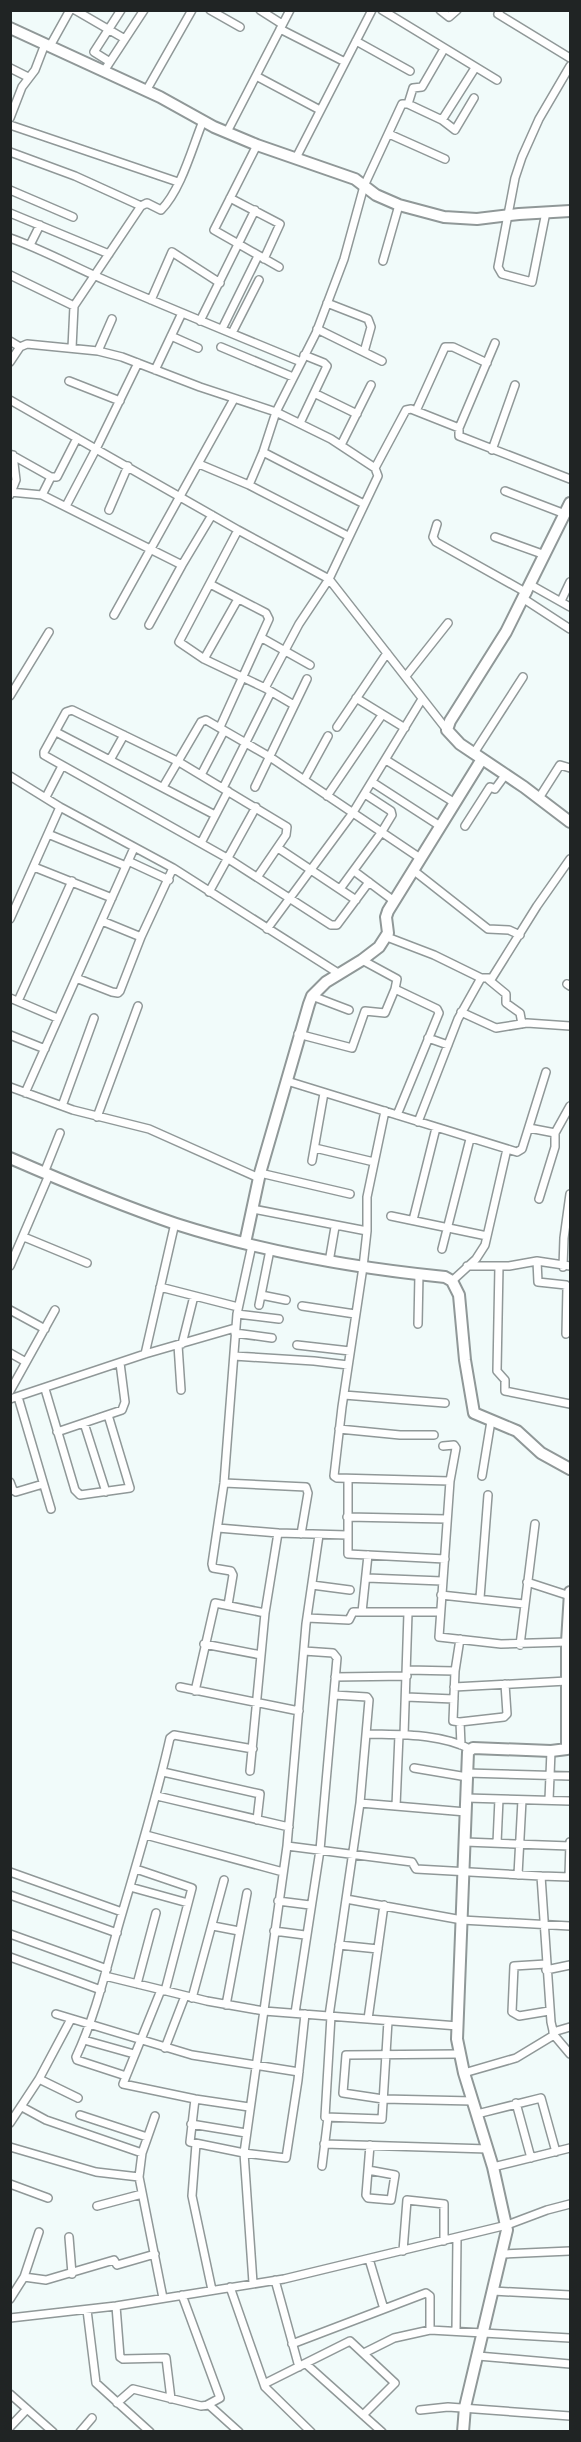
<svg xmlns="http://www.w3.org/2000/svg" width="581" height="2442" font-family="'Exo 2',sans-serif">
  <style>
    .lines { fill: none; stroke-linecap: round; stroke-linejoin: round }
    .street-casing { stroke: #909898; stroke-width: 10 }
    .secondary-casing { stroke: #909898; stroke-width: 14 }
    .street { stroke: #fff; stroke-width: 7 }
    .secondary { stroke: #fff; stroke-width: 10 }
  </style>
  <rect width="100%" height="100%" fill="#f1fbfa"/>
  <g class="lines">
    <defs>
      <path id="street" d="M75,10L125,39
        M210,10L240,27
        M260,10L282,24
        M382,10L497,80
        M440,10L449,17L457,10
        M500,10L498,14L570,58
        M280,29L345,62
        M356,41L410,71
        M50,46L70,10
        M110,62L94,52L121,10
        M10,68L28,77
        M104,71L144,10
        M256,76L320,110
        M146,91L192,10
        M408,104L442,120L455,130L474,98
        M10,118L22,87L35,70L45,44
        M442,120L475,68
        M10,125L178,182
        M227,132L290,10
        M389,134L445,159
        M257,145L214,230L279,267
        M10,152L75,176L141,206L74,306
        M296,158L372,10
        M10,190L73,217
        M230,198L280,224L264,259
        M141,206L147,203L161,210C181,190 192,148 203,121
        M546,212L532,282L502,274L498,267L515,178L522,157L539,119L570,66
        M10,213L109,254
        M10,238C44,250 74,267 107,281C171,309 236,335 301,362
        M30,245L40,225
        M383,261L399,205
        M10,275L74,306L72,348
        M151,300L172,252L220,283
        M327,303L368,319L371,327L364,352
        M200,321L255,210
        M222,329L258,256
        M317,329L382,361
        M232,333L259,280
        M171,336L198,348
        M10,341L20,347
        M221,347L293,377
        M98,351L112,319
        M10,362L20,347L27,344L98,351L122,357L200,387L276,412L331,439L375,468L378,476L329,579L447,730
        M155,370L182,313
        M69,381L120,401
        M316,394L357,414
        M10,400L238,530L329,579L299,624L265,688
        M416,411L445,347H453L487,363
        M300,423L327,366L324,363L304,355
        M459,428V436L570,479
        M341,445L371,385
        M492,450L515,385
        M263,452L364,504
        M10,454L51,477H57L77,438
        M199,464L249,485
        M375,468L406,410L411,409L459,428L495,343
        M505,491L565,514
        M10,492L42,495L182,565
        M10,495L16,480L13,455
        M42,495L51,477
        M66,506L96,449L138,363
        M109,510L128,466
        M437,524L433,537L436,542L527,593
        M238,530L179,642L204,659L265,688L294,705
        M348,536L249,485L263,452L276,412L316,333L344,259L364,186L402,104H408L413,88L422,87L444,49
        M495,537L545,555
        M210,584L266,613L269,619L220,727
        M531,585L570,607
        M524,599L570,629
        M561,601L570,582
        M114,615L234,399
        M149,625L182,565L212,515
        M262,638L310,665
        M204,659L238,599
        M406,676L448,623
        M10,696L49,632
        M356,698L405,728
        M337,727L387,653
        M56,732L215,815
        M474,753L523,677
        M110,760L124,735
        M386,760L455,803
        M201,775L224,731
        M10,776L60,807L173,868L338,973
        M304,780L328,736
        M372,782L440,826
        M163,787L201,722L206,720L270,757L420,858
        M255,787L307,679
        M223,788L271,692
        M327,796L382,715
        M46,797L62,766
        M539,798L560,765L570,768
        M465,826L490,787L495,789L506,774
        M48,834L126,866
        M201,843L228,791
        M278,848L356,900
        M128,861L169,880
        M34,867L112,898
        M413,870L488,929L509,930L520,935
        M354,871L394,901
        M258,876L286,835L287,827L179,762L72,710L66,712L44,752V755L227,858L331,925H337L369,882
        M340,889L381,833L392,815L391,811L365,794
        M209,892L256,807
        M10,919L60,807
        M102,921L141,937
        M267,929L352,814L422,699
        M387,937L434,955L481,978L458,1019L418,1122
        M76,978L112,992L118,993L120,991L141,937L173,868
        M481,978H492L537,906L570,859
        M489,980L506,994V1003L520,1013L522,1024
        M567,984L570,986
        M395,989L437,1009L439,1013L397,1115
        M312,996L349,1010
        M10,998L57,1018
        M18,1001L72,881
        M461,1012L496,1028L527,1023L570,1026
        M298,1034L352,1048L365,1011L385,1013L395,989L397,979L362,960
        M10,1035L45,1049
        M428,1038L448,1045
        M287,1081L517,1152L522,1149L546,1072
        M10,1087L73,1110L149,1129L259,1178
        M25,1093L134,848
        M62,1106L94,1018
        M385,1111L367,1197V1231L363,1267L342,1407L334,1476L337,1478L450,1481
        M97,1117L138,1006
        M529,1128L555,1133L570,1106
        M315,1148L374,1162
        M312,1161L324,1093
        M44,1173L60,1133
        M260,1173L350,1194
        M539,1199L555,1147V1133
        M253,1209L367,1231
        M391,1216L487,1236
        M413,1220L436,1128
        M24,1237L87,1263
        M442,1249L470,1139
        M537,1261L538,1282L566,1285L570,1288
        M329,1262L335,1227
        M10,1266L49,1175
        M467,1266H509L537,1261L570,1266
        M499,1266L497,1371L505,1380V1391L570,1404
        M563,1267L564,1238L570,1194
        M452,1281L476,1259L485,1245L507,1149
        M160,1287L238,1307
        M261,1295L286,1300
        M259,1305L270,1250
        M302,1306L355,1314
        M10,1310L45,1329
        M237,1314L279,1319
        M418,1324L419,1274
        M235,1333L272,1338
        M566,1334L567,1287
        M182,1344L194,1296
        M178,1345L181,1390
        M297,1345L350,1351
        M10,1353L26,1362
        M145,1354L175,1223
        M234,1356L314,1361L348,1365
        M45,1389L75,1490L80,1495L130,1488L108,1415
        M10,1391L55,1310
        M344,1395L445,1403
        M18,1397L51,1509
        M10,1399L145,1354L235,1328
        M84,1423L106,1492
        M339,1429L400,1435H434
        M57,1432L122,1410L125,1402L120,1363
        M443,1446L454,1445L456,1448L450,1481L439,1637L501,1644L567,1642
        M482,1476L491,1421
        M348,1479V1554L445,1559
        M10,1482L13,1490L16,1492L43,1484
        M224,1483L306,1487L308,1493L301,1534
        M347,1517L447,1519
        M218,1528L278,1533L347,1535
        M368,1555L362,1612H439
        M367,1578L442,1581
        M527,1582L570,1596
        M312,1585L350,1590
        M441,1595L524,1604
        M480,1598L488,1495
        M228,1605L233,1575L231,1571L213,1568L212,1564L224,1483L237,1314L252,1245
        M307,1618L349,1620L353,1612H362
        M460,1639L455,1671L453,1721L460,1722L504,1717L507,1714L505,1684
        M204,1644L261,1655
        M520,1645L535,1524
        M407,1670L455,1671
        M335,1677L407,1676
        M180,1687L299,1711
        M454,1687L567,1681
        M195,1691L215,1603L265,1613
        M406,1697L454,1699
        M460,1722L461,1745
        M367,1734C400,1735 439,1733 470,1749
        M404,1735L408,1613
        M414,1768L467,1777
        M250,1771L265,1613L278,1533
        M163,1772L260,1794L257,1820
        M467,1773L570,1776
        M157,1796L289,1827
        M466,1798L570,1801
        M549,1800L551,1751
        M360,1803L466,1812
        M396,1806L399,1735
        M146,1835L283,1872
        M465,1842L570,1846
        M497,1843L499,1799
        M287,1846L412,1862L416,1869L541,1876L551,2022L554,2035L570,2054
        M136,1869L192,1888L165,1991
        M10,1872L122,1912
        M518,1875L522,1800
        M541,1876L570,1877
        M569,1877L570,1842
        M130,1887L188,1903
        M10,1895L117,1933
        M346,1899L462,1920L570,1926
        M278,1901L310,1905
        M213,1926L239,1931
        M274,1931L305,1935
        M10,1934L107,1969
        M339,1945L378,1949
        M10,1957L101,1990
        M546,1964L514,1966L512,2012L519,2016L549,2011
        M546,1970L570,1965
        M105,1976L207,2001L264,2011L458,2026
        M137,1984L156,1913
        M161,1990L123,2084L195,2099L249,2107
        M192,1998L224,1880
        M226,2005L247,1893
        M295,2013L320,1850L337,1658L333,1653L304,1651
        M56,2014L192,2055L299,2072
        M329,2016L360,1803L369,1700L367,1697L334,1695
        M331,2016L325,2117L382,2119L388,2021
        M368,2019L384,1905
        M553,2032L570,2027
        M84,2040L134,2054
        M165,2048L185,1996
        M459,2054L346,2055L343,2093L383,2099L473,2101
        M464,2073L516,2058L554,2035
        M126,2076L77,2060L76,2057C98,2010 108,1960 123,1910C140,1852 157,1796 170,1738L174,1735L253,1749
        M39,2079L78,2098
        M195,2099L190,2142L244,2153L286,2158L298,2080L305,2014
        M516,2103L531,2158
        M22,2107L46,2120L142,2153
        M477,2114L541,2098L556,2152
        M80,2115L147,2137
        M155,2116L142,2153L139,2177L163,2298
        M10,2123L39,2079L71,2019
        M191,2124L246,2133
        M196,2144L192,2196L212,2290
        M324,2144L488,2149
        M10,2147L96,2172L139,2177
        M322,2166L328,2117
        M493,2167L570,2148
        M368,2170L395,2175L391,2200L368,2198L366,2195L370,2145
        M10,2184L48,2198
        M97,2206L142,2194
        M69,2237L72,2274
        M403,2251L407,2200L444,2204V2241
        M503,2254L570,2251
        M369,2259L384,2309
        M24,2277L46,2280L114,2260L117,2265L155,2254
        M275,2280L299,2367
        M253,2283L244,2153L287,1846L306,1624L319,1535
        M230,2287L265,2387L311,2432
        M493,2291L570,2295
        M182,2295L220,2398L207,2405
        M10,2299L24,2277L39,2232
        M116,2306L120,2357L123,2359L166,2358L171,2399
        M87,2310L96,2383L150,2432
        M10,2318L116,2306L284,2279L507,2225L547,2210L570,2204
        M456,2331L457,2238
        M292,2344L426,2293L430,2296V2330
        M364,2353L394,2338L430,2330L570,2338
        M478,2356L570,2364
        M306,2364L382,2432
        M264,2384L350,2341L395,2383L363,2415
        M10,2394L53,2432
        M117,2403L133,2389L201,2406L209,2405L239,2432
        M420,2410L448,2407L570,2416
        M10,2427L27,2409
        M80,2432L92,2418"/>
      <path id="secondary" d="M10,28L160,97L214,127L257,145L355,179L376,195L399,205L444,217L477,219L519,214L570,211
        M570,503L506,632L450,721L447,730L460,744L524,787L570,822
        M10,1158C65,1182 120,1205 176,1224C264,1252 354,1268 445,1277L452,1281L459,1295L465,1360L474,1413L517,1431L541,1453L570,1469
        M245,1243L260,1173L309,1004L312,996L326,982L362,960L379,947L388,933L386,917L388,911L482,759
        M463,2432L465,2407L507,2230L493,2167L464,2073L457,2039L468,1752L473,1748L551,1751L567,1749V1642L570,1592"/>
    </defs>
    <use href="#street" class="street-casing"/>
    <use href="#secondary" class="secondary-casing"/>
    <use href="#street" class="street"/>
    <use href="#secondary" class="secondary"/>
  </g>
  <rect width="581" height="2442" fill="none" stroke="#202424" stroke-width="24"/>
</svg>
